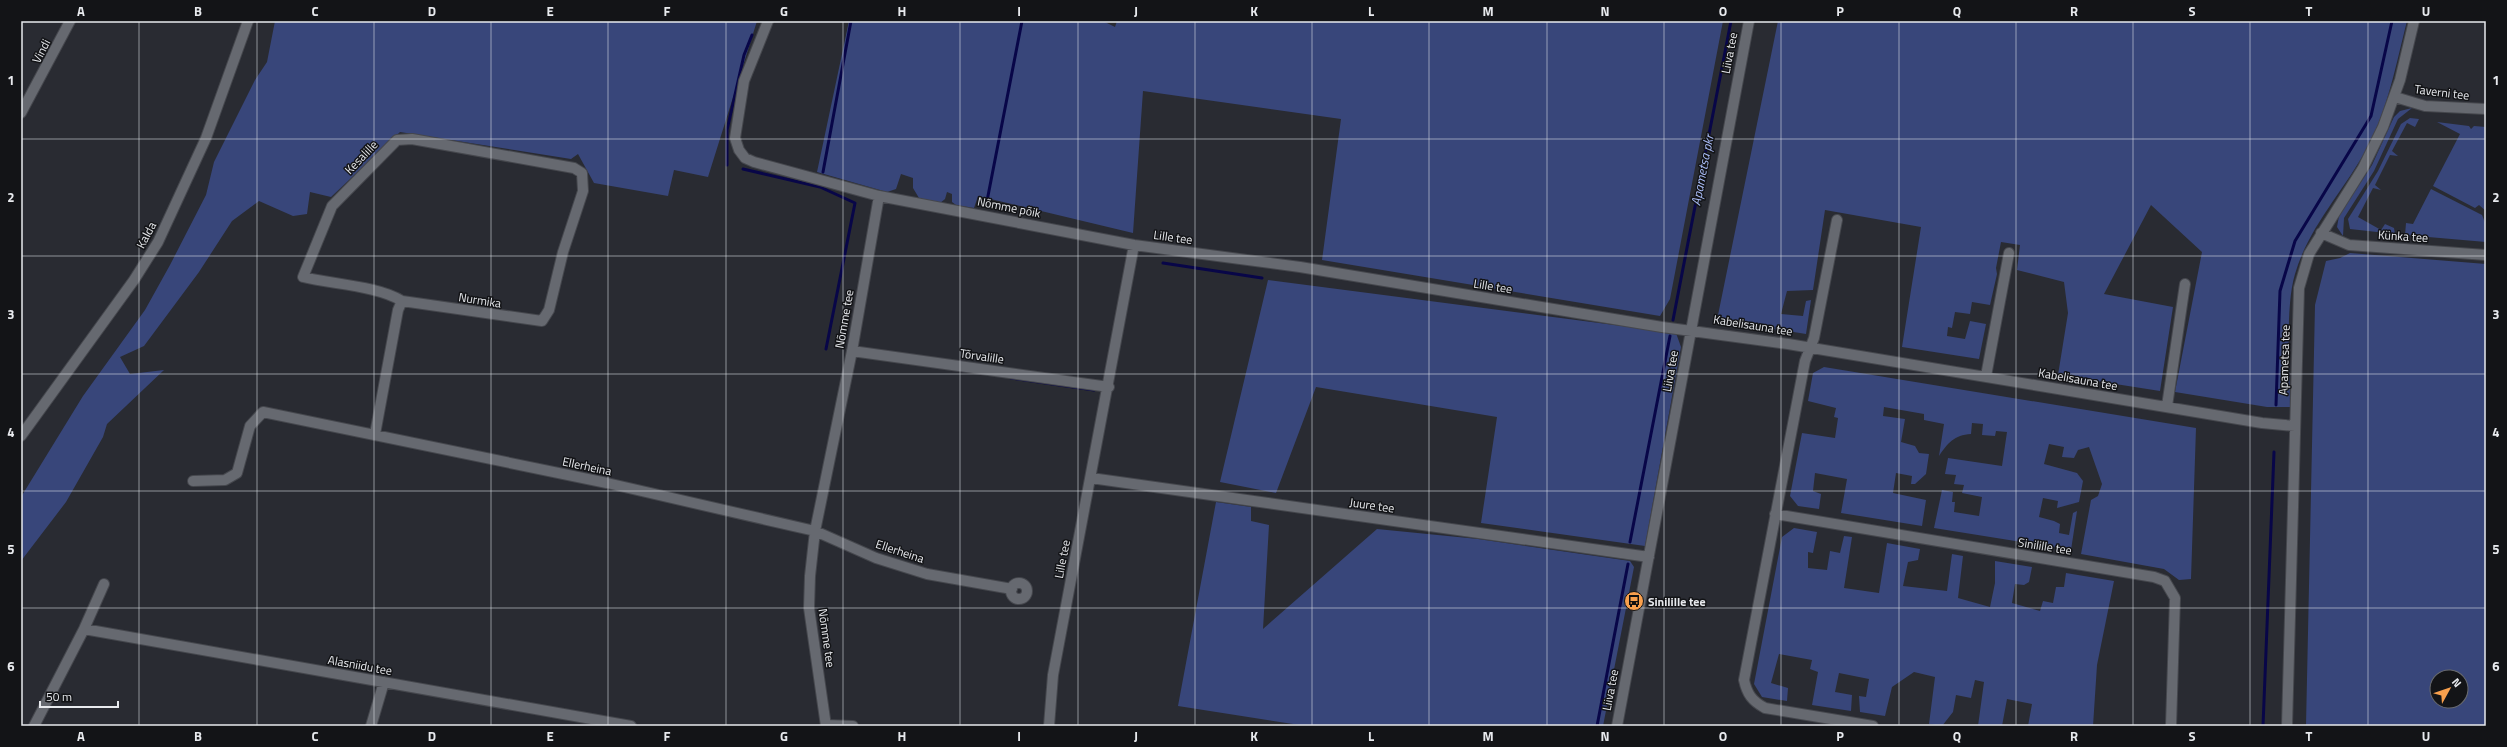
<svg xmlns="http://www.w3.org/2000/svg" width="2507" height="747" font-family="'Titillium Web',sans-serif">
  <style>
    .green { fill: #38467a; fill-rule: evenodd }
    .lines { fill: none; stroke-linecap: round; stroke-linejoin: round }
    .stream { stroke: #080648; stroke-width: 3 }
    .minor-casing { stroke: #45474d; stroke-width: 12 }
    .minor { stroke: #666970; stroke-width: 10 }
    .grid { fill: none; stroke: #e8eaee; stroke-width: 1; stroke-opacity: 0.55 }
    .labels { text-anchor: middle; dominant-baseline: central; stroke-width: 3; stroke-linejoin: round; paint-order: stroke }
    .street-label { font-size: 12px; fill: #e8eaee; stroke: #131417 }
    .poi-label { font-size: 12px; font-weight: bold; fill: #e8eaee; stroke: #131417; text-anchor: start }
    .water-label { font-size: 13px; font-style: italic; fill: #aabdf8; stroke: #131417 }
    .neatline { fill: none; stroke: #e8eaee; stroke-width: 1.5 }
    .grid-label { font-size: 13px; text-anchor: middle; font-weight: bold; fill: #e8eaee }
  </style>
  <rect width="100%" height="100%" fill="#292b32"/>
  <path class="green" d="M275,21H757L708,177L674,170L668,196L594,183L578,154L571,159L400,132L331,197L310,192L307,214L293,216L259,201L232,221L199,272L144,346L120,357L130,374L164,370L107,424L103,437L66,502L21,561V497L83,396L145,310L170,265L206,195L214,162L255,80L267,62Z
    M849,21H1103L1115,27L1117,21H1723L1670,299L1660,316L1322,260L1341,119L1143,91L1133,233L978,196L974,208L956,205L952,202V194L947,192L945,199L940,203L919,198L913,188V178L901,174L896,189L887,192L817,172Z
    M1778,21H2407C2396,64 2388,109 2367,148C2344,191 2309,226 2295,274C2285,307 2290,370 2290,407H2267L2175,392L2202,252L2151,205L2104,294L2173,307L2160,391L2058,375L2068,313L2064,282L2017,270L2020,245L2001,242L1996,268L1997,274L1990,305L1972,302L1970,314L1955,312L1952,328L1948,327L1947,336L1965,339L1970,321L1986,324L1979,359L1902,347L1921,227L1825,210L1813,290L1787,291L1781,314L1803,316L1806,301L1811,300L1806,334L1717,320Z
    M2412,108L2398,119L2374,171L2344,218L2343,236L2337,227L2339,216L2372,165L2394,117L2400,111Z
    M2410,118L2419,119L2415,127L2407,123L2392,151L2398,156L2390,155L2375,185L2381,190L2373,188L2358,217L2381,230L2385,224L2394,228L2395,234L2350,229L2348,219L2378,171L2401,124Z
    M2437,122L2469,126L2471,129L2474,126L2486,127V211L2479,205L2475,208L2433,186L2460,134Z
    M2431,189L2482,215L2486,225V242L2405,235L2406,223L2413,224Z
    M2350,253L2486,264V726H2306L2315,305L2326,261L2340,258ZM2437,677H2461V701H2437Z
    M1268,280L1676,333L1681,347L1645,546L1481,523L1497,417L1316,387L1276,493L1220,482Z
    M1824,367L2196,428L2191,579L2179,580L2164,569L2081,554L2091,500L2098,496L2102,484L2089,447L2078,450L2074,458L2062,457L2064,447L2049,444L2044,464L2077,473L2083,481L2079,502L2057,508L2058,501L2043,498L2039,517L2054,521L2060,524L2059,533L2069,535L2073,513L2077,511L2071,550L1934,528L1942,490L1953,492L1952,502H1955L1954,512L1979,516L1982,497L1962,493L1964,485L1954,484L1956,475L1945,474L1948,458L2002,466L2007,432L1996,431L1995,436L1982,435L1983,424L1972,423L1971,434C1954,435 1948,443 1939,456L1944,424L1924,420V414L1884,407L1883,416L1905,419L1901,442L1915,446L1919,453L1929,454L1926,474L1915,484H1911L1912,476L1896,473L1893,493L1926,500L1922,526L1841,513L1847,479L1815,473L1813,491L1821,494L1819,509L1798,506L1790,496L1802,433L1835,438L1838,418L1834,417L1836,408L1808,401L1813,373Z
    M1216,502L1251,507V521L1269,525L1263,629L1377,529L1478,539L1630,561L1634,567L1603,726H1306L1178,706Z
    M1794,528L1817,532L1813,553L1808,552V568L1827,570L1830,551L1840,553L1844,536L1852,537L1844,588L1879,593L1887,543L1920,549L1918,560L1908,562L1903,586L1947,591L1952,554L1963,556L1958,598L1990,607L1995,583V561L2032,567L2029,582L2024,585L2015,584L2012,603L2040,611L2043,601L2053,603L2056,587H2064L2066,573L2114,581L2097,665L2093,726H2028L2032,704L2007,699L2002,726H1978L1984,682L1975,680L1971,698L1956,695L1953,712L1942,726L1929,724L1935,677L1914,672L1892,687L1885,716L1860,712L1859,696L1866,697L1869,679L1839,673L1835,692L1852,695L1851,711L1812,705L1818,672L1810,669L1812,660L1779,654L1771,683L1788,688L1787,701L1762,697L1754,684L1782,537Z"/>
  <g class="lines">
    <path class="stream" d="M727,165V130L744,55L752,35
      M743,169L820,187L855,203L826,349
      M823,172L851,21
      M987,201L1022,21
      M1163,263L1262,278
      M1673,320L1731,21
      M1011,378L1094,390
      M2276,405L2280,291L2295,241L2371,116L2392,21
      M1630,542L1670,336
      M1597,726L1628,564
      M2263,726L2274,452"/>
    <defs>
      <path id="minor" d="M768,21L744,81L735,138L739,150L745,158L754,162L879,196L852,351L815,531L810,576L809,608L826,726
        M2395,97L2425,106L2486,109
        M21,113L70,21
        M879,196L1134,245L1300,267L1662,327L1788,344L2262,423L2295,426
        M1837,220L1814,338L1805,361L1744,680C1747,694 1752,701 1765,708L1873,726
        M2321,233L2349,245L2486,255
        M852,351L1109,387
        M1986,376L2009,253
        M2167,406L2185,284
        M375,434L398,310L402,301L542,321L549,310L563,252L583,191L582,173L574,168L412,139L397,140L332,206L303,277C331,284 379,286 402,301
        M21,436L134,280L158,242L206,138L248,21
        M1091,478L1649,557
        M193,481L225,480L237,473L250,426L263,412L607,483L815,531L876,558L927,574L1012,589
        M1775,514L2154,577L2165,581L2175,598L2171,726
        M1011 591a8 8 0 1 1 16 0a8 8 0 1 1-16 0Z
        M84,629L631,726
        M826,725L853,726
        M34,726L84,629L104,584
        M371,726L384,682
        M1049,726L1053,675L1134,245
        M1617,726L1749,21
        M2287,726L2299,288L2309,254L2363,168L2383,127L2400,80L2414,21"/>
    </defs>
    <use href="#minor" class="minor-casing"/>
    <use href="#minor" class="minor"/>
  </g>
  <path class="grid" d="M139,21V726M257,21V726M374,21V726M491,21V726M608,21V726M726,21V726M843,21V726M960,21V726M1078,21V726M1195,21V726M1312,21V726M1429,21V726M1547,21V726M1664,21V726M1781,21V726M1899,21V726M2016,21V726M2133,21V726M2250,21V726M2368,21V726M21,139H2486M21,256H2486M21,374H2486M21,491H2486M21,608H2486"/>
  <defs>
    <symbol id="bus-disc" viewBox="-11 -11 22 22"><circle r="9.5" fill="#f9a04d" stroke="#131417"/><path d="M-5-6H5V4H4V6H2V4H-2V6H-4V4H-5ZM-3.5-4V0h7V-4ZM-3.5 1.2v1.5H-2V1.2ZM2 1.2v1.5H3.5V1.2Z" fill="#111"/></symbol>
  </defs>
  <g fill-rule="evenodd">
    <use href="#bus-disc" x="1623" y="590" width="22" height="22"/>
  </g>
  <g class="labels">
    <g class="street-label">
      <text transform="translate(41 51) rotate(-63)">Vindi</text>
      <text transform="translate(1729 53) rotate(-79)">Liiva tee</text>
      <text transform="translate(2442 92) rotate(7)">Taverni tee</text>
      <text transform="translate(361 157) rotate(-46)">Kesalille</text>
      <text transform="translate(1009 207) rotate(11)">Nõmme põik</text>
      <text transform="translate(146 235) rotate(-62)">Kalda</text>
      <text transform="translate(2403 236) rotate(4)">Künka tee</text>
      <text transform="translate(1173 237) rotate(8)">Lille tee</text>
      <text transform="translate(1493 286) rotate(9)">Lille tee</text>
      <text transform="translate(480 300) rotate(9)">Nurmika</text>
      <text transform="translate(844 319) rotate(-80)">Nõmme tee</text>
      <text transform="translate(1753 325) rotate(9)">Kabelisauna tee</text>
      <text transform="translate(982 356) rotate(8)">Tõrvalille</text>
      <text transform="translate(2284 360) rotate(-88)">Apametsa tee</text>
      <text transform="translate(1670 371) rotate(-80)">Liiva tee</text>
      <text transform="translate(2078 379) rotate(10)">Kabelisauna tee</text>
      <text transform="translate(587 466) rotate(12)">Ellerheina</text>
      <text transform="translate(1372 505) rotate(8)">Juure tee</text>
      <text transform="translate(2045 546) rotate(9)">Sinilille tee</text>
      <text transform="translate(900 551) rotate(18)">Ellerheina</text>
      <text transform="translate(1062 559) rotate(-79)">Lille tee</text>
      <text transform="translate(827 638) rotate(82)">Nõmme tee</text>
      <text transform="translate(360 665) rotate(10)">Alasniidu tee</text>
      <text transform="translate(1610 690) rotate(-79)">Liiva tee</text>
    </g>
    <g class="poi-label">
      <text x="1648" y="601">Sinilille tee</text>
    </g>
    <g class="water-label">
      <text transform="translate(1702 170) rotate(-79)">Apametsa pkr</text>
    </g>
  </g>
  <rect width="2507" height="747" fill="none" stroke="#131417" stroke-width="44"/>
  <g transform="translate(2449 689) rotate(50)"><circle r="19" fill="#131417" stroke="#686a6d"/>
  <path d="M0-3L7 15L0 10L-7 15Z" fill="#f9a04d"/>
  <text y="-6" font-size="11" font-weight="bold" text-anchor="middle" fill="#e8eaee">N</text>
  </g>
  <path d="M40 701v6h78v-6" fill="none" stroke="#e8eaee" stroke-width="2"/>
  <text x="46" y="701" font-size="12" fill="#e8eaee" stroke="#131417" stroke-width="3" paint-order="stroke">50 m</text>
  <rect x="22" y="22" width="2463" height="703" class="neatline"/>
  <g class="grid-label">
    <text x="81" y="16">A</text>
    <text x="198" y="16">B</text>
    <text x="315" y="16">C</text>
    <text x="432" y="16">D</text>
    <text x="550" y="16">E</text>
    <text x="667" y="16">F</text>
    <text x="784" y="16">G</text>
    <text x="902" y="16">H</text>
    <text x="1019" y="16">I</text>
    <text x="1136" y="16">J</text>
    <text x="1254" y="16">K</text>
    <text x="1371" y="16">L</text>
    <text x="1488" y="16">M</text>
    <text x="1605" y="16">N</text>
    <text x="1723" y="16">O</text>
    <text x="1840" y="16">P</text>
    <text x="1957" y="16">Q</text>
    <text x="2074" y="16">R</text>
    <text x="2192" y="16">S</text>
    <text x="2309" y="16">T</text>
    <text x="2426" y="16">U</text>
    <text x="11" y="85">1</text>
    <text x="2496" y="85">1</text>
    <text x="11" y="202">2</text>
    <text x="2496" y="202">2</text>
    <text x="11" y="319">3</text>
    <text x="2496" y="319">3</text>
    <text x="11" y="437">4</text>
    <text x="2496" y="437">4</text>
    <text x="11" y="554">5</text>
    <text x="2496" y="554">5</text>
    <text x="11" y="671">6</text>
    <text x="2496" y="671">6</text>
    <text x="81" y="741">A</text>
    <text x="198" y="741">B</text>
    <text x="315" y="741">C</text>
    <text x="432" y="741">D</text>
    <text x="550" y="741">E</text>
    <text x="667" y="741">F</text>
    <text x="784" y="741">G</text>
    <text x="902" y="741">H</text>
    <text x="1019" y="741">I</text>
    <text x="1136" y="741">J</text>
    <text x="1254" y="741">K</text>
    <text x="1371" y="741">L</text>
    <text x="1488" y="741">M</text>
    <text x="1605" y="741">N</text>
    <text x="1723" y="741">O</text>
    <text x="1840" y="741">P</text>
    <text x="1957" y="741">Q</text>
    <text x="2074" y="741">R</text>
    <text x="2192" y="741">S</text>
    <text x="2309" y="741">T</text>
    <text x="2426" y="741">U</text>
  </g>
</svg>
